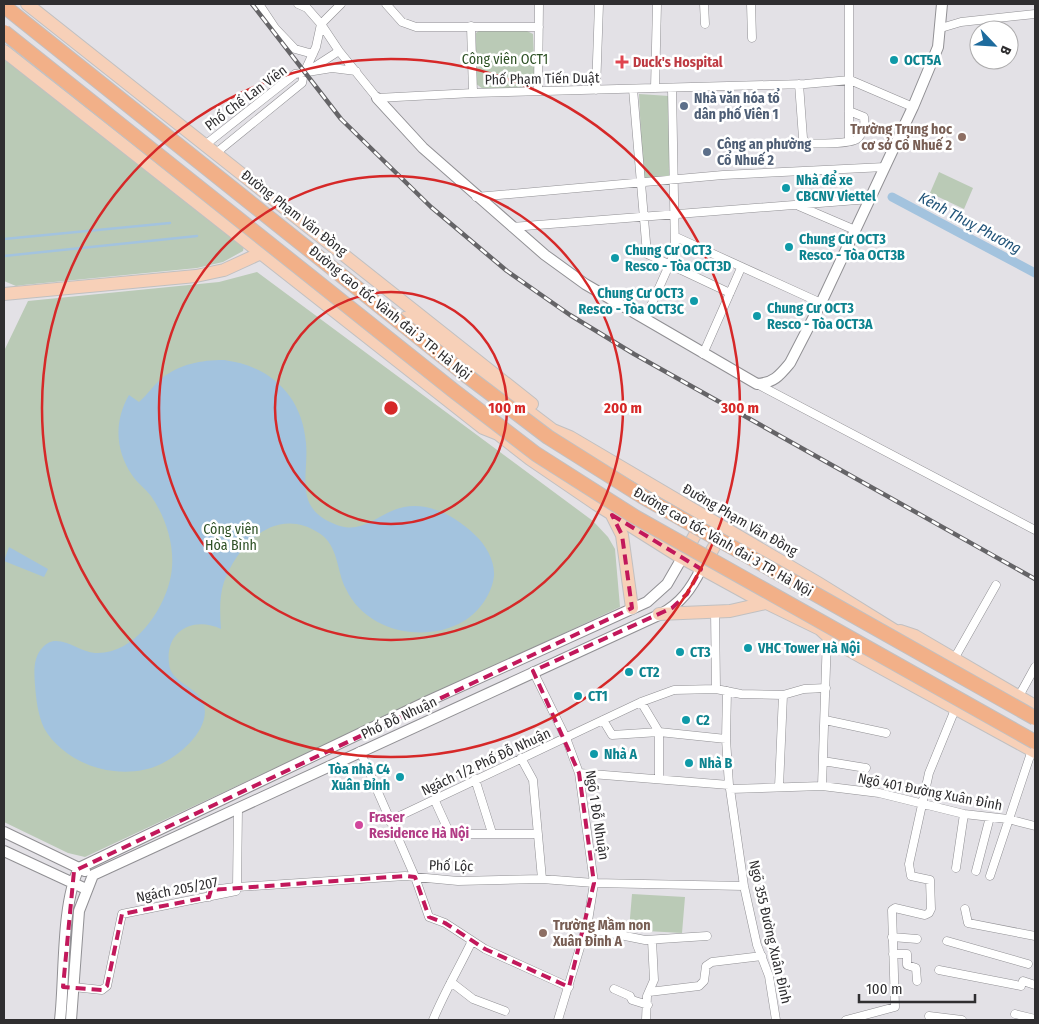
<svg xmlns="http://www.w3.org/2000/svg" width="1039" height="1024" font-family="'Fira Sans Condensed',sans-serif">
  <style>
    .green { fill: #bacab6 }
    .water { fill: #a3c3de }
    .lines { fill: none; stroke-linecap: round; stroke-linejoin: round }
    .stream { stroke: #a3c3de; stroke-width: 2.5 }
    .canal { stroke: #a3c3de; stroke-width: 9 }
    .minor-casing { stroke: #919094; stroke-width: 9 }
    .tertiary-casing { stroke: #919094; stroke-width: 12 }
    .primary-casing { stroke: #c1c0c1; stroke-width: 14 }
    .minor { stroke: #fff; stroke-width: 8 }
    .tertiary { stroke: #fff; stroke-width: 10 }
    .primary { stroke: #f7d0b8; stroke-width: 12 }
    .rail-casing { stroke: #656467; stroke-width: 4.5 }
    .rail { stroke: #fff; stroke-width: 2.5; stroke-dasharray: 8; stroke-linecap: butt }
    .motorway-bridge-casing { stroke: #c1c0c1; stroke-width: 16; stroke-linecap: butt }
    .motorway-bridge { stroke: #f2b088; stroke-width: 14 }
    .marked { fill: none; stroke: #c2185b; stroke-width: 4; stroke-dasharray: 10 6; stroke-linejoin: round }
    .ring { fill: none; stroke: #d62828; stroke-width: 2.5 }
    .culture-dot { fill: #0f9aa8; stroke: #fff; stroke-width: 2 }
    .health-dot { fill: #e0444e; stroke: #fff; stroke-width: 2 }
    .service-dot { fill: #5c6f8a; stroke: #fff; stroke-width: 2 }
    .education-dot { fill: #8d6e63; stroke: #fff; stroke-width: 2 }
    .hotel-dot { fill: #d1479c; stroke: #fff; stroke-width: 2 }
    .labels { text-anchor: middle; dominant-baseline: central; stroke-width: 5; stroke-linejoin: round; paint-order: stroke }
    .park-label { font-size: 14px; fill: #2e5125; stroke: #fff }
    .culture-label { font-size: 14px; font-weight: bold; fill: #0d838f; stroke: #fff; text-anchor: start }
    .health-label { font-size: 14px; font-weight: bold; fill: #be3a42; stroke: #fff; text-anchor: start }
    .street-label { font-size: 14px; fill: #2f2e30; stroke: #fff }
    .service-label { font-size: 14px; font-weight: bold; fill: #4e5e75; stroke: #fff; text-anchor: start }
    .education-label { font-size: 14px; font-weight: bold; fill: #785e54; stroke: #fff; text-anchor: end }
    .hotel-label { font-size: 14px; font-weight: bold; fill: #b23c85; stroke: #fff; text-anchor: start }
    .water-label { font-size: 15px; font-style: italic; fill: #23557a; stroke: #fff }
    .centre { fill: #d62828; stroke: #fff; stroke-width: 2.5 }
    .ring-label { font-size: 15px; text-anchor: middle; font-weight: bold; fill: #d62828; stroke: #fff; stroke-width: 5; stroke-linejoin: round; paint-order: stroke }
  </style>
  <rect width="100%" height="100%" fill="#e3e1e6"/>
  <path class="green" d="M523,29L533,34L535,81L529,88L483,89L475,83L476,33L480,30Z
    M4,55L244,246L243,251L223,262L197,268L23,285L16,286L4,281Z
    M639,94L669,96L672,178L643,180Z
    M939,172L973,188L964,209L930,193Z
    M257,272L593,521L608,537L615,549L620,607L85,857L68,853L4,822V351L28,301L219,282Z
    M632,894L685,897L682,933L629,930Z"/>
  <path class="water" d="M224,360C270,366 302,395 306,443C309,473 294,505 330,522C358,536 370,520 394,510C423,498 455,515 475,535C486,545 495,561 494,576C492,594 479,612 464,621C425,644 366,632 346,589C336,570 339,546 319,533C276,505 238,544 224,582C219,597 220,614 221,629C193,616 165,631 169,664C171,683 196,686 203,702C213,727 181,755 161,764C147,771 129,773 114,771C88,769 57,752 44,728C38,715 36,699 35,685C34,672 33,657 43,647C58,631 78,652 95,653C133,655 162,613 170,580C177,551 167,519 151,496C145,488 137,483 132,475C115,450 114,421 129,395L139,402C147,395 153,386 161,379C179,364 201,360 224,360Z
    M9,547L48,569L44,577L4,561Z"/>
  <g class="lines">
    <path class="stream" d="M4,239L170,223
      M4,256L197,236"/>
    <path class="canal" d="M892,197L1035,273"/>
    <defs>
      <path id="minor" d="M259,4L275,28L295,49L313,54
        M386,4L402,22L416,27H539
        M704,4L705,24
        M751,4L752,38
        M849,4V141
        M471,26L473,93
        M941,28L961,22L1035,14
        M339,51L377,98L473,93L805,84L850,80L913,107
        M308,71L339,51L321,24L341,4
        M799,84L803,138L806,143C815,144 850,144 857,139C863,134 865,125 864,117L849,111
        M655,88L657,4
        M633,89L647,254L730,293
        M596,90L599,4
        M538,91L539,4
        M205,145L295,74L332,68L356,71
        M216,153L302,83L304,73L316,47L321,24L307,8L298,4
        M476,197L723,175L885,167
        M799,206L855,230
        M512,227L870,199
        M676,237L821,303
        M645,319L675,252L672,88
        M703,354L741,268
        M757,384L1035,530
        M715,611L716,689
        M954,659L996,585
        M533,671L566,738L579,773L594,883L588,921L558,1020
        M727,691L726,739L729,785
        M1019,696L1035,667
        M641,702L659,732V779
        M603,720L612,735L659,732L726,739
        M825,720L886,733
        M360,751L415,877L429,917L445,923L485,949L569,987
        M521,758L533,780L542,879
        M823,761L866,768
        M579,773L729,785L730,789
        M475,779L492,833
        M822,786L827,636
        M779,787L783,695
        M730,789L822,786L879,793L964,814L1008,819L1035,826
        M730,789L744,886L757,945L769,976L776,1020
        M435,801L450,834H538
        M238,808L237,887L405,876L458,881L542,879L594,883L744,886
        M389,821L641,702L674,690L716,689L741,694L783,695L804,689L826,688
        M956,868L964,814
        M976,871L990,817
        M990,876L1032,750
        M209,897L212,890L235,887
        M965,909L968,923L1035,936
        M585,928L645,940L707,936
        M892,937L917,939
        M947,941L1028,964
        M893,954H907V965L916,968L917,981
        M939,970L1021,986
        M1023,981L1035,985
        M451,982L473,999L505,1011
        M73,987L102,990L107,986L122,914L236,891
        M614,989L630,996L632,1000L648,1005
        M649,992L699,986L704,981L706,966L712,962L762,956
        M1015,1014L1035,1019
        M929,1016L962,1020
        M433,1020C444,993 459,968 472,941
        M646,1020L647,996L654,980L652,940
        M846,1020L895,1007L892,910L895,908L925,915L929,913L931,909L930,880L911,876L909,864L929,773L956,707"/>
      <path id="tertiary" d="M377,98L423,148L545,255L585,284L757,384C774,383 780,375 790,363L821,303L913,107L938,47L942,4
        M4,832L85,871
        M4,851L86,889
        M79,868L426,702L647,602L667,584L682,558
        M93,875L661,614C681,603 691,589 701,569
        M60,1020C65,977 61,905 79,868
        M71,1020L79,911L93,875"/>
      <path id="primary" d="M27,4L532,404
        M4,51L483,428L498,434L530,459L596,504L677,555L748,594L820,629L833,641L863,658L1035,752
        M4,294L196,276L224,270L261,253
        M405,318L553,430L570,437L818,583L894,630L910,644
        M612,515L622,535L632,608
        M684,555L703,520
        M703,567L722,532
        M659,614L730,611L766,603
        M900,631L915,636L1035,706"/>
    </defs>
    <use href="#minor" class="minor-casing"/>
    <use href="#tertiary" class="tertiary-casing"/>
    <use href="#primary" class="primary-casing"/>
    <use href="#minor" class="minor"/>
    <use href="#tertiary" class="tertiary"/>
    <use href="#primary" class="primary"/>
    <defs>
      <path id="rail" d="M252,4L341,119L431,207L507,271L570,315L634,354L1035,579"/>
    </defs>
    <use href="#rail" class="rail-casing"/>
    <use href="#rail" class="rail"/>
    <defs>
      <path id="motorway-bridge" d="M4,6L466,375L548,437L645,498L1035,718
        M4,32L454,391L536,454L635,517L1035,742"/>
    </defs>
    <use href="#motorway-bridge" class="motorway-bridge-casing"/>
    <use href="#motorway-bridge" class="motorway-bridge"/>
  </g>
  <path class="marked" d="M612,515L701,569L687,594L672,608L533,671L579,773L594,883L569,987L485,949L445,923L429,917L415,877L405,876L211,890L209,897L122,914L107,986L102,990L63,987L74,871L632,608L622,535Z"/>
  <g class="ring">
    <circle cx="391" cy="408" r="116"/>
    <circle cx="391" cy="408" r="232"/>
    <circle cx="391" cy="408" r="349"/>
  </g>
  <g class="culture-dot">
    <circle cx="894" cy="60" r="5"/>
    <circle cx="786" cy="188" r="5"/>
    <circle cx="789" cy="247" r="5"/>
    <circle cx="615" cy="258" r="5"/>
    <circle cx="694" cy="301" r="5"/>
    <circle cx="757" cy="316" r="5"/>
    <circle cx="748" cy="648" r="5"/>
    <circle cx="680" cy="652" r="5"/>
    <circle cx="629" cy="672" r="5"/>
    <circle cx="578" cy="696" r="5"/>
    <circle cx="686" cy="720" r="5"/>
    <circle cx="594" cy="754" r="5"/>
    <circle cx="689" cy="763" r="5"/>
    <circle cx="400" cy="777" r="5"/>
  </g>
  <path class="health-dot" d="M619.5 54.5h5v5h5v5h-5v5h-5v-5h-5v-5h5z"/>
  <g class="service-dot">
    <circle cx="684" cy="106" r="5"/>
    <circle cx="707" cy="152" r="5"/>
  </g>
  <g class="education-dot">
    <circle cx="962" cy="137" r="5"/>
    <circle cx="543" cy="933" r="5"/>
  </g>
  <circle class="hotel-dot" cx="359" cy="825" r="5"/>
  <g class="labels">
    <g class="park-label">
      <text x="505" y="59">Công viên OCT1</text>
      <text x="231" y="529">Công viên<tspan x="231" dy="16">Hòa Bình</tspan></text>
    </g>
    <g class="culture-label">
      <text x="904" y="60">OCT5A</text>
      <text x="796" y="180">Nhà để xe<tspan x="796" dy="16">CBCNV Viettel</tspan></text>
      <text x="799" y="239">Chung Cư OCT3<tspan x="799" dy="16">Resco - Tòa OCT3B</tspan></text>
      <text x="625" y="250">Chung Cư OCT3<tspan x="625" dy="16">Resco - Tòa OCT3D</tspan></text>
      <text x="684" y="293" text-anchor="end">Chung Cư OCT3<tspan x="684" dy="16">Resco - Tòa OCT3C</tspan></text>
      <text x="767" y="308">Chung Cư OCT3<tspan x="767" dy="16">Resco - Tòa OCT3A</tspan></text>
      <text x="758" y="648">VHC Tower Hà Nội</text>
      <text x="690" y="652">CT3</text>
      <text x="639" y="672">CT2</text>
      <text x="588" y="696">CT1</text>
      <text x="696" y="720">C2</text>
      <text x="604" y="754">Nhà A</text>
      <text x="699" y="763">Nhà B</text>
      <text x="390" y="769" text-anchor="end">Tòa nhà C4<tspan x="390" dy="16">Xuân Đỉnh</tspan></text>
    </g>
    <g class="health-label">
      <text x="633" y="62">Duck's Hospital</text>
    </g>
    <g class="street-label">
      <text transform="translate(542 79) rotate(-1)">Phố Phạm Tiến Duật</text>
      <text transform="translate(246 98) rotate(-37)">Phố Chế Lan Viên</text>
      <text transform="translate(294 213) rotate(38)">Đường Phạm Văn Đồng</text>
      <text transform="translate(390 313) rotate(39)">Đường cao tốc Vành đai 3 TP. Hà Nội</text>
      <text transform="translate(740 520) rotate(30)">Đường Phạm Văn Đồng</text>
      <text transform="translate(723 542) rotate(30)">Đường cao tốc Vành đai 3 TP. Hà Nội</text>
      <text transform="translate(399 718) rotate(-25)">Phố Đỗ Nhuận</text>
      <text transform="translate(486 762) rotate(-25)">Ngách 1/2 Phố Đỗ Nhuận</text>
      <text transform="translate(930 792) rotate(11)">Ngõ 401 Đường Xuân Đỉnh</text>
      <text transform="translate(597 815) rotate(81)">Ngõ 1 Đỗ Nhuận</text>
      <text transform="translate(451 866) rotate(2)">Phố Lộc</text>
      <text transform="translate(177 890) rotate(-11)">Ngách 205/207</text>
      <text transform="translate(770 932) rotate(77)">Ngõ 355 Đường Xuân Đỉnh</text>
    </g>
    <g class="service-label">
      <text x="694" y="98">Nhà văn hóa tổ<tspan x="694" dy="16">dân phố Viên 1</tspan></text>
      <text x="717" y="144">Công an phường<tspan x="717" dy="16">Cổ Nhuế 2</tspan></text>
    </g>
    <g class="education-label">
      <text x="952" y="129">Trường Trung học<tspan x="952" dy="16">cơ sở Cổ Nhuế 2</tspan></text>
      <text x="553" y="925" text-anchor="start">Trường Mầm non<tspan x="553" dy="16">Xuân Đỉnh A</tspan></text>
    </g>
    <g class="hotel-label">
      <text x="369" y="817">Fraser<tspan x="369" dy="16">Residence Hà Nội</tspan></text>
    </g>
    <g class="water-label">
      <text transform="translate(970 223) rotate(28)">Kênh Thuỵ Phương</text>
    </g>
  </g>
  <circle cx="391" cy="408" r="8" class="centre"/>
  <g class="ring-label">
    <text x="507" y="413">100 m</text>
    <text x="623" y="413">200 m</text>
    <text x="740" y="413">300 m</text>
  </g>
  <rect width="1039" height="1024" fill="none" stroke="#2f2e30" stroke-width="10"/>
  <g transform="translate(994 45) rotate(115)"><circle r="24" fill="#ffffff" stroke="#acabac"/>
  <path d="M0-4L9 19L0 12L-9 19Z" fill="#1d6b9d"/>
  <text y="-8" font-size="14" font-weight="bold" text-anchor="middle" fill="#2f2e30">B</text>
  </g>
  <path d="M859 994v8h116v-8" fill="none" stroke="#2f2e30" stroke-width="2.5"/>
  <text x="866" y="994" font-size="15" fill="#2f2e30" stroke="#ffffff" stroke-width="4" paint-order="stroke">100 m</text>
</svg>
